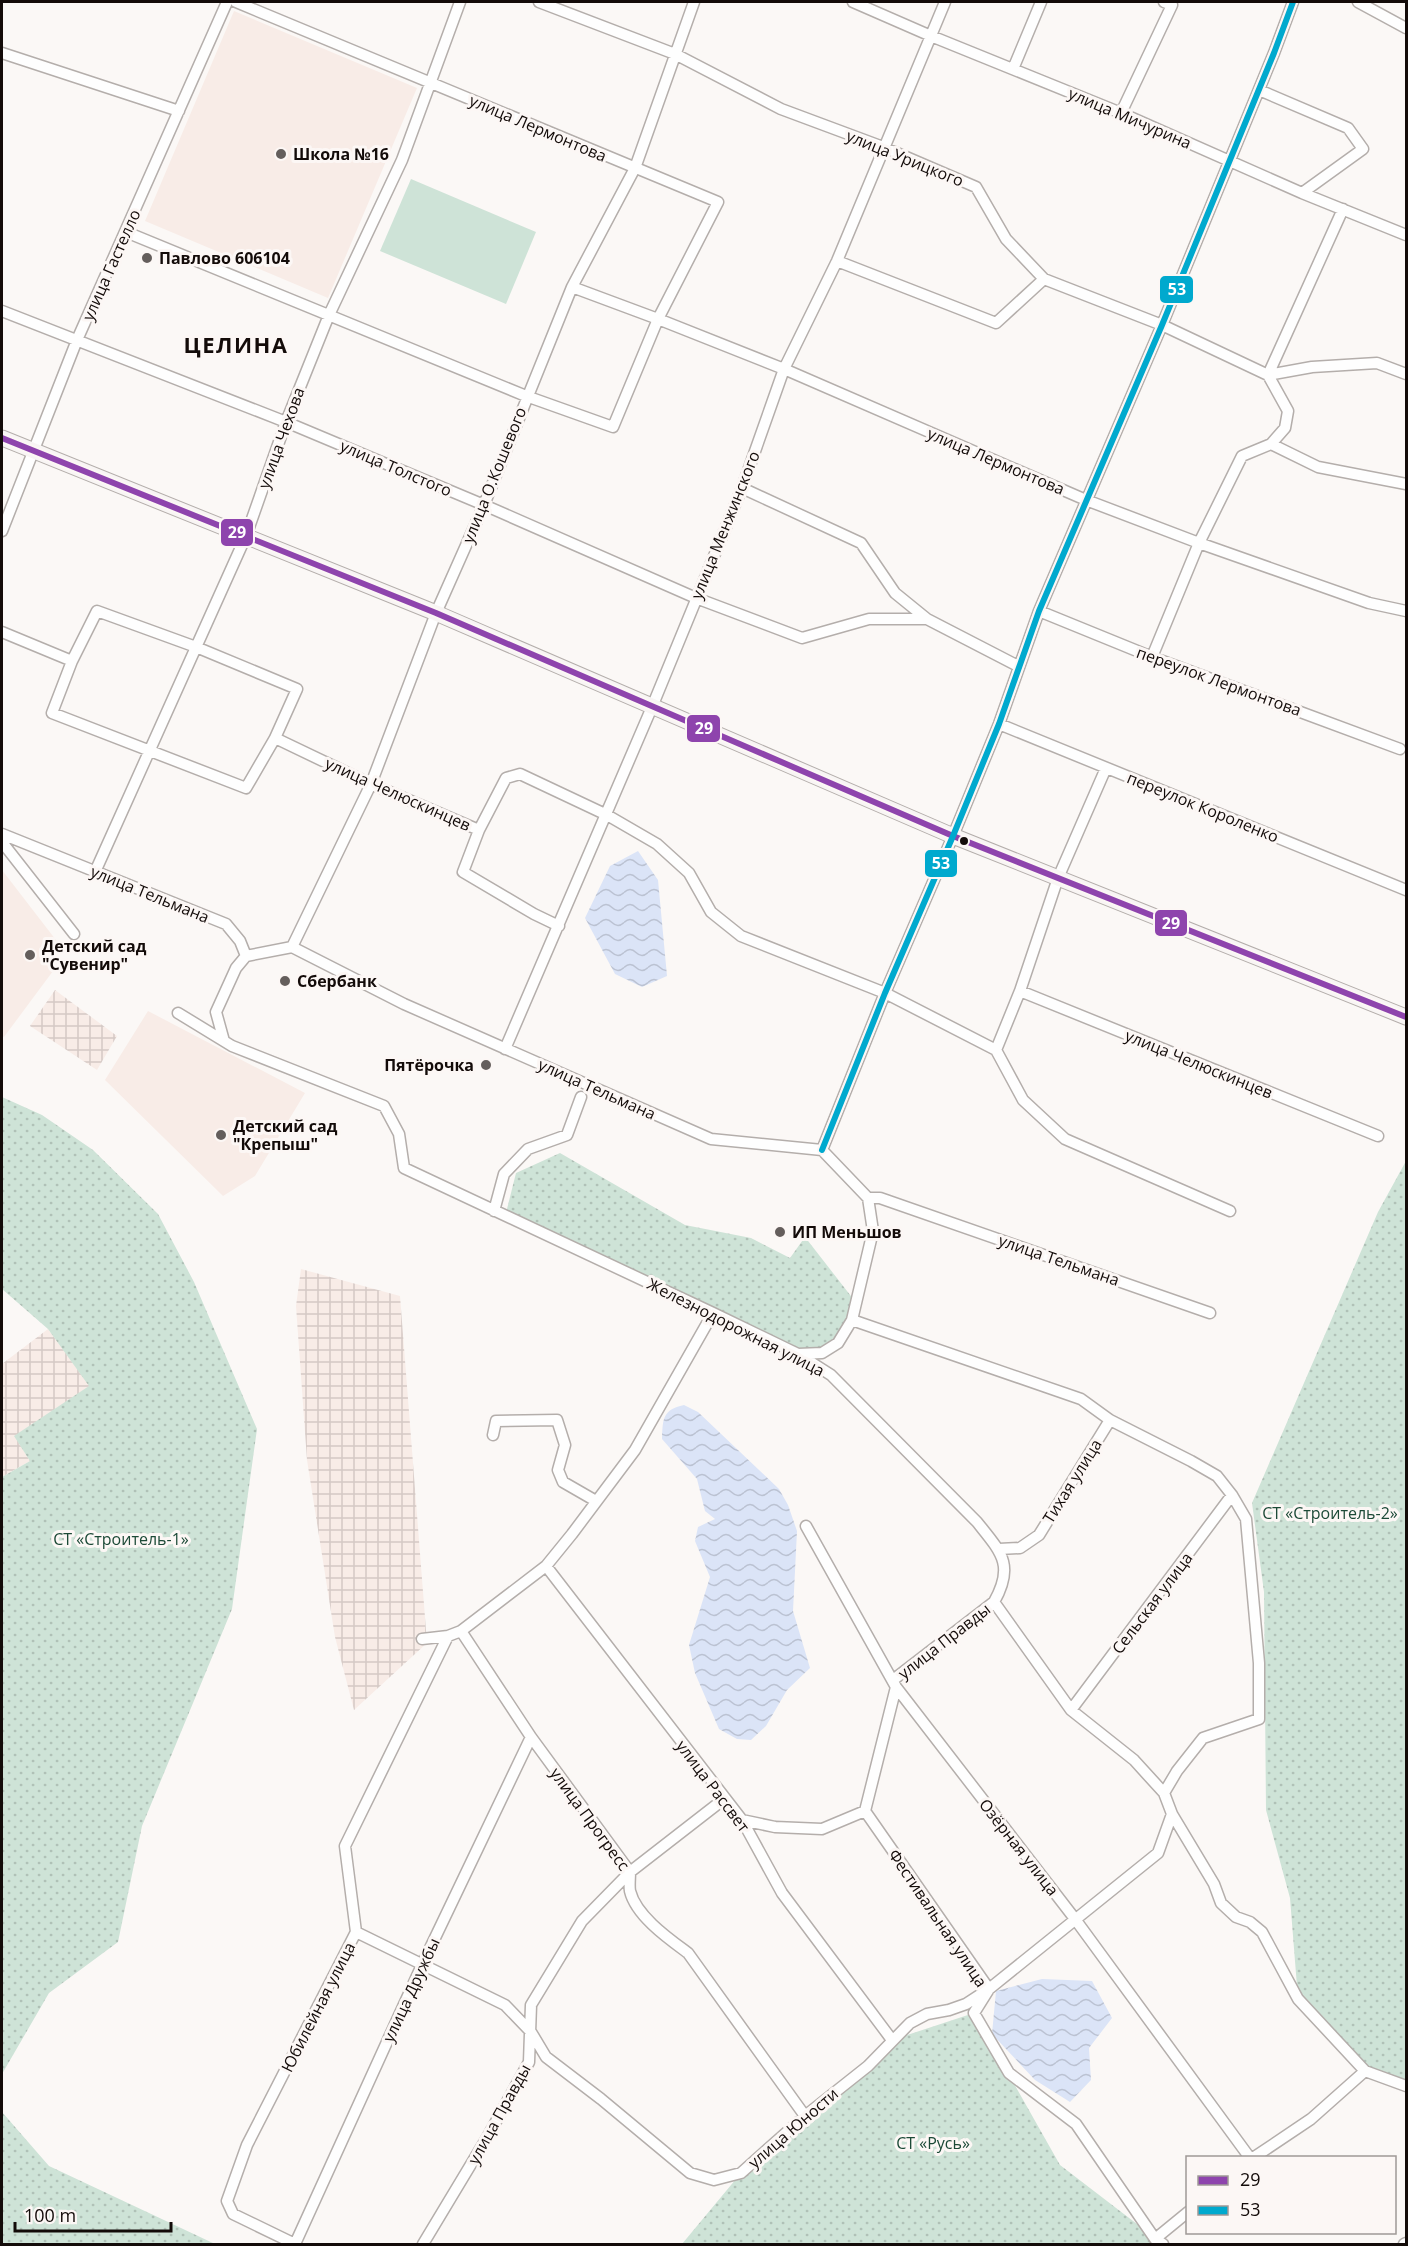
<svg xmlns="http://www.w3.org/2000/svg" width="1408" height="2246" font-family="'Open Sans',sans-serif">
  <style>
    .built { fill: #f8ece7 }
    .industrial { fill: url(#industrial-grid) }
    .grass { fill: url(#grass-dots) }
    .pitch { fill: #cee3d7 }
    .water { fill: url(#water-waves) }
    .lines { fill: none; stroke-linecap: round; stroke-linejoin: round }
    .street-casing { stroke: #b4aeab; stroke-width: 13 }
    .secondary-casing { stroke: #b4aeab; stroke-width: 17 }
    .street { stroke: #fefefe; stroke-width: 10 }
    .secondary { stroke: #f8f5f4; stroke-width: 15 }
    .bus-1-casing { stroke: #fcf7f5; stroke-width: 10 }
    .bus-2-casing { stroke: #fcf7f5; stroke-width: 10 }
    .bus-1 { stroke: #8e44ad; stroke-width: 6 }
    .bus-2 { stroke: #00a9ce; stroke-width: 6 }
    .poi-dot { fill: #645e5c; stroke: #fcf7f5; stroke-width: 2 }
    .bus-dot { fill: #130b09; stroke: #fcf7f5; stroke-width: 2 }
    .labels { text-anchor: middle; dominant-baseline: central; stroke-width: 6; stroke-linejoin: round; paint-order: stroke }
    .street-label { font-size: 16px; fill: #130b09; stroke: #fcf7f5 }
    .poi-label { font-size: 16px; font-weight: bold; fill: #130b09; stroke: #fcf7f5; text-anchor: start }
    .park-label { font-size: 16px; fill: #1c4a37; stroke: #fcf7f5 }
    .district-label { font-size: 22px; font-weight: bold; letter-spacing: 1.5px; fill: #130b09; stroke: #fcf7f5 }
    .line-badge { stroke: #fcf7f5; stroke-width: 2 }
    .badge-label { font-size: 16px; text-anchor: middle; font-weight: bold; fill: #fff }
  </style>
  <defs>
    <pattern id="industrial-grid" width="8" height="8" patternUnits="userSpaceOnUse" patternTransform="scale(1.5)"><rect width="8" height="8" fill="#f8ece7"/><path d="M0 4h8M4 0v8" fill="none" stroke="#d4c9c5"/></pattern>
    <pattern id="grass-dots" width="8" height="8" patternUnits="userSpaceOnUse" patternTransform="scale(1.5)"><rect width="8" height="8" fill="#cee3d7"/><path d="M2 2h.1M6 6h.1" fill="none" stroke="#b0c1b7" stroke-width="1.8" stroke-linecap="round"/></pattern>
    <pattern id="water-waves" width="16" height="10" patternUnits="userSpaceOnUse" patternTransform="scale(1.5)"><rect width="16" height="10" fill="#dbe4f7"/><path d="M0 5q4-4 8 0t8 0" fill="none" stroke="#bbc2d2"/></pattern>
  </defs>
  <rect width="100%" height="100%" fill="#fbf8f6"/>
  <path class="built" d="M234,11L417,88L328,298L145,221Z
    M2,870L59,944L56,967L4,1037L2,1036Z
    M148,1011L305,1093L255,1176L223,1196L105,1080Z"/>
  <path class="industrial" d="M55,990L117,1036L97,1070L30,1026Z
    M301,1269L400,1296L427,1643L354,1710L335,1637L307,1460L296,1306Z
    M48,1329L90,1386L15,1436L30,1461L2,1477V1364Z"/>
  <path class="grass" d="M2,1097L42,1115L93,1150L158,1214L194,1282L257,1429L232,1609L142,1826L118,1942L49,1993L2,2074V1477L30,1461L14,1436L89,1386L48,1329L2,1289Z
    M560,1153L685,1225L751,1238L790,1258L805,1237L854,1300L842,1329L831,1345L798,1354L505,1217L516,1173Z
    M1406,1161V2086L1365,2071L1298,1999L1290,1898L1266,1810L1264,1592L1252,1503L1378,1212Z
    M974,2013L1060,2165L1163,2244H682L741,2173L892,2040Z
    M2,2112L49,2166L215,2244H2Z"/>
  <path class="pitch" d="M411,179L536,232L506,304L380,251Z"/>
  <path class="water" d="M638,851L658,880L667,976L642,987L615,974L585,918L610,866Z
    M684,1405L698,1412L779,1489L788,1505L797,1531L793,1611L810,1668L787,1690L766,1726L751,1740L737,1739L719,1729L695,1673L689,1645L710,1577L695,1541L698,1527L715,1519L705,1511L697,1479L662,1439C663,1419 662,1410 684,1405Z
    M1042,1979L1092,1981L1112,2018L1089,2048L1091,2080L1070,2102L1035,2080L992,2034L996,1991Z"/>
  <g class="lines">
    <defs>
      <path id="street" d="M236,2L718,202L658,319L572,287
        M539,2L675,54L781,109L883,147L976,187L1006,239L1044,279L1162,325L1268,375L1312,367L1377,363L1406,374
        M853,2L931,36L1121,113L1302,193L1406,235
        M1358,2L1406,28
        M2,53L179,111
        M1013,69L1041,2
        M1259,90L1348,128L1363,149L1302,193
        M1121,113L1172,5L1164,2
        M126,232L526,396L613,427L658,319L784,369L1086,500L1199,543L1369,603L1406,611
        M837,261L996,323L1044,279
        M2,311L286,422L484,505L696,598L802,638L869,619H927L1018,666
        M1271,444L1318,467L1406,484
        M742,488L861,543L895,593L927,619
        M2,531L77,340L227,2
        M1039,611L1152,657L1400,749
        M2,632L72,661L52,713L246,788L275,738L371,784L479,830L463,872L534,914L559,926
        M1152,657L1199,543L1242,456L1271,444L1285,428L1288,411L1268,375L1343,209
        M72,661L97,611L196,647L297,689L275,738
        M999,724L1406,890
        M479,830L506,778L520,774L607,815L657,844L689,873L711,912L741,936L885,993L996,1050
        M2,834L226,924L240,941L246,956
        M2,842L74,934
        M95,872L246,536L286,422L329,315L402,160L460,2
        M292,947L371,784L436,613L484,505L572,287L635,168L694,2
        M246,956L292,947L404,1004L711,1139L822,1150L868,1198H880L1210,1313
        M1020,991L1378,1136
        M178,1013L232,1046L384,1106L399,1134L404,1168L713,1313L798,1354L831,1375L977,1522C1001,1552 1015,1565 994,1602L1071,1710L1134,1760L1164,1793L1172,1814L1214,1884L1221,1903L1236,1917L1250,1922L1262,1932L1298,1999L1365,2071L1406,2086
        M224,1041L216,1012L236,968L246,956
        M505,1049L652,707L742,488L784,369L837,261L945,2
        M996,1050L1020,991L1058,878L1106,768
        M996,1050L1023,1100L1065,1139L1230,1211
        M822,1150L885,993L953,836L999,724L1039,611L1162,325L1274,53L1293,2
        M494,1211L504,1174L528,1149L567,1135L581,1097
        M852,1320L1081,1399L1110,1420L1191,1461L1217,1476L1232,1495L1246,1519L1259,1663V1719L1203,1738L1177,1771L1164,1793
        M798,1354L822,1353L838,1343L852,1320L873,1231L868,1198
        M493,1435L496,1421L557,1420L565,1445L558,1470L563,1482L596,1501
        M806,1526L896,1687L1075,1919L1250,2158
        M999,1549L1020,1548L1039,1535L1110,1420
        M546,1566L742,1820L782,1893L892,2040
        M461,1631L531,1737L630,1872C630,1878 629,1886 630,1891C636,1916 669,1939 688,1953L805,2116
        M422,1639L448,1636L461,1631L546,1566L572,1534L635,1450L713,1313
        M893,1680L994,1602
        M1071,1710L1232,1495
        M865,1811L989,1989L974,2013L1009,2073L1076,2124L1155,2239L1163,2244
        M742,1820L775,1827L822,1829L865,1811L896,1687
        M356,1932L505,2005L531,2032L546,2057L601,2099L690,2173L714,2180L741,2173L805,2116L868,2066L910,2023L927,2014L949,2010L966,2004L989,1989L1158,1853L1172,1814
        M1253,2158L1311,2119L1365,2071
        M1155,2239L1188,2212
        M295,2244L233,2214L227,2201L247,2145L356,1932L345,1846L448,1636
        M295,2244L422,1965L531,1737
        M423,2244L488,2136L529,2062L531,2005L582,1921L630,1872L724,1799
        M1404,2244L1406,2243"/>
      <path id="secondary" d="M2,438L436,613L953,836L1406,1017"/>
    </defs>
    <use href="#street" class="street-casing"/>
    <use href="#secondary" class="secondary-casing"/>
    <use href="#street" class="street"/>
    <use href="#secondary" class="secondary"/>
    <defs>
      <path id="bus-1" d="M2,438L436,613L953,836L1406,1017"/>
      <path id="bus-2" d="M822,1150L885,993L953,836L999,724L1039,611L1162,325L1274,53L1293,2"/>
    </defs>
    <use href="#bus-1" class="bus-1-casing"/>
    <use href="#bus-2" class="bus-2-casing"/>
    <use href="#bus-1" class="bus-1"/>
    <use href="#bus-2" class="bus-2"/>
  </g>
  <g class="poi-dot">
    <circle cx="281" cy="154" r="6"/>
    <circle cx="147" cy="258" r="6"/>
    <circle cx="30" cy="955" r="6"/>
    <circle cx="285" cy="981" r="6"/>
    <circle cx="486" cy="1065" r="6"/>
    <circle cx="221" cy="1135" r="6"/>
    <circle cx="780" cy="1232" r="6"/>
  </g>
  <circle class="bus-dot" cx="964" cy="841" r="5"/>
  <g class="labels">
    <g class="street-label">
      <text transform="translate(1130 118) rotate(23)">улица Мичурина</text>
      <text transform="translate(538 128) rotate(23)">улица Лермонтова</text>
      <text transform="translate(905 158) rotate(22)">улица Урицкого</text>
      <text transform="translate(111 265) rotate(-66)">улица Гастелло</text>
      <text transform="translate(281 438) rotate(-70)">улица Чехова</text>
      <text transform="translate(996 461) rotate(23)">улица Лермонтова</text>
      <text transform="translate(396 468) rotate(23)">улица Толстого</text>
      <text transform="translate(494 475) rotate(-68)">улица О.Кошевого</text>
      <text transform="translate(725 525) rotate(-68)">улица Менжинского</text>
      <text transform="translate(1219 681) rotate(20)">переулок Лермонтова</text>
      <text transform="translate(398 794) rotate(24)">улица Челюскинцев</text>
      <text transform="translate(1203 807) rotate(22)">переулок Короленко</text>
      <text transform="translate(150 894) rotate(22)">улица Тельмана</text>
      <text transform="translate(1199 1064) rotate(22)">улица Челюскинцев</text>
      <text transform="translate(597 1089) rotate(24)">улица Тельмана</text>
      <text transform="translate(1059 1260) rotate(19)">улица Тельмана</text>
      <text transform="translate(736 1327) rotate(27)">Железнодорожная улица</text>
      <text transform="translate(1072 1481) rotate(-58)">Тихая улица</text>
      <text transform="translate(1152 1603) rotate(-53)">Сельская улица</text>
      <text transform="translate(944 1641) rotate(-38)">улица Правды</text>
      <text transform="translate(713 1786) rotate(53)">улица Рассвет</text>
      <text transform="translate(590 1819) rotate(54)">улица Прогресс</text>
      <text transform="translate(1019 1847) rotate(52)">Озёрная улица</text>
      <text transform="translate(938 1918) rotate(56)">Фестивальная улица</text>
      <text transform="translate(411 1990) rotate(-65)">улица Дружбы</text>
      <text transform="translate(318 2007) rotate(-63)">Юбилейная улица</text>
      <text transform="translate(499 2114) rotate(-61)">улица Правды</text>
      <text transform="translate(793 2128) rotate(-41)">улица Юности</text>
    </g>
    <g class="poi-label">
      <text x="293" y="154">Школа №16</text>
      <text x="159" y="258">Павлово 606104</text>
      <text x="42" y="946">Детский сад<tspan x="42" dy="18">"Сувенир"</tspan></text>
      <text x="297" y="981">Сбербанк</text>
      <text x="474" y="1065" text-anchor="end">Пятёрочка</text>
      <text x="233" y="1126">Детский сад<tspan x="233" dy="18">"Крепыш"</tspan></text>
      <text x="792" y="1232">ИП Меньшов</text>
    </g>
    <g class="park-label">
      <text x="1330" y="1513">СТ «Строитель-2»</text>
      <text x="121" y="1539">СТ «Строитель-1»</text>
      <text x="933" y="2143">СТ «Русь»</text>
    </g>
    <g class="district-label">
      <text x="236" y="344">ЦЕЛИНА</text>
    </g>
  </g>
  <g class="line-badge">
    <rect x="1159" y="275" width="35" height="29" rx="6" fill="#00a9ce"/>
    <rect x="220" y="518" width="34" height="29" rx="6" fill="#8e44ad"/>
    <rect x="686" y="714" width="35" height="29" rx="6" fill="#8e44ad"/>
    <rect x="924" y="849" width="34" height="29" rx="6" fill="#00a9ce"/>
    <rect x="1154" y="909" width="34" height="28" rx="6" fill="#8e44ad"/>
  </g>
  <g class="badge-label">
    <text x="1177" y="295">53</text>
    <text x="237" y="538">29</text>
    <text x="704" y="734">29</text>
    <text x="941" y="869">53</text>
    <text x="1171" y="929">29</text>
  </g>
  <rect width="1408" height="2246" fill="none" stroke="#130b09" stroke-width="6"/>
  <rect x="1186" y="2156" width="210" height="78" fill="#fcf7f5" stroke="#9f9997" stroke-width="1.5"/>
  <rect x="1198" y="2176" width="30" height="9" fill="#8e44ad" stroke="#9f9997" stroke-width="1.5"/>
  <text x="1240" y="2186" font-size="18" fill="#130b09">29</text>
  <rect x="1198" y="2206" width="30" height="9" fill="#00a9ce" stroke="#9f9997" stroke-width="1.5"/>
  <text x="1240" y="2216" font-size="18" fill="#130b09">53</text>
  <path d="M15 2222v9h156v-9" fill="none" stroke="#130b09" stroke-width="3"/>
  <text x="24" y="2222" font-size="18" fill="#130b09" stroke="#fcf7f5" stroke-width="4.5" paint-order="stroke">100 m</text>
</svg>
